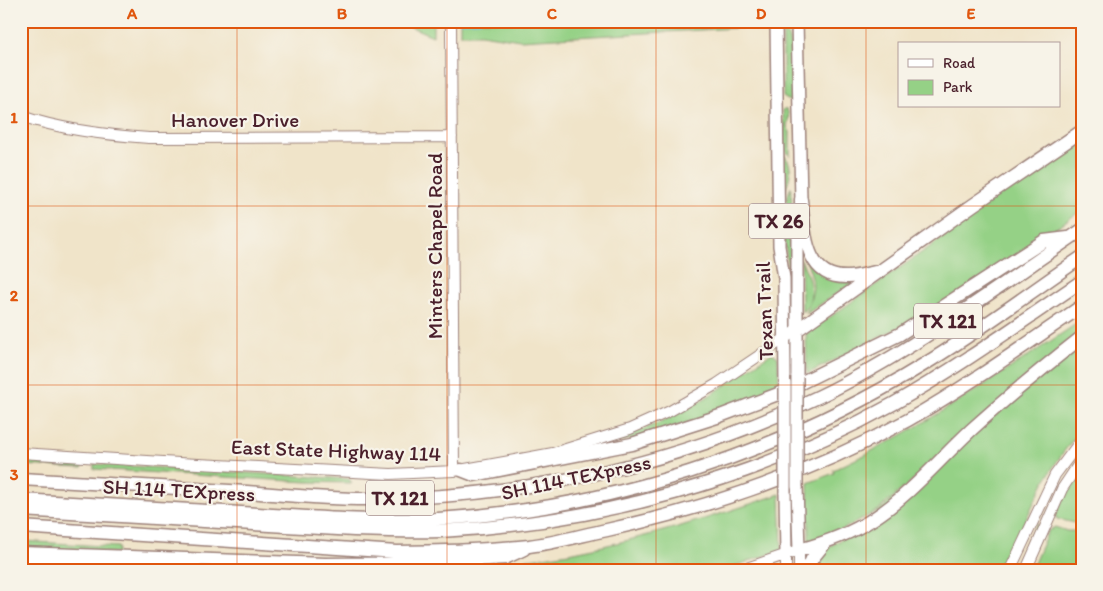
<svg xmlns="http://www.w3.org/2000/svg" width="1103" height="591" font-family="Itim,sans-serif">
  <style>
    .green { fill: #95d186; stroke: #707858 }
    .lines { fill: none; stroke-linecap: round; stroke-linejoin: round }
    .stream { stroke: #63b4de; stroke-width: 2 }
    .secondary-casing { stroke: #9d827a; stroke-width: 12 }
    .primary-casing { stroke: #9d827a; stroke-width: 14 }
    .highway-casing { stroke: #9d827a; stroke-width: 15 }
    .secondary { stroke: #fff; stroke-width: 10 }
    .primary { stroke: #fff; stroke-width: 11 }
    .highway { stroke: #fff; stroke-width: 12 }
    .primary-bridge-casing { stroke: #9d827a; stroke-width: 14; stroke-linecap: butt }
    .primary-bridge { stroke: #fff; stroke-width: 11 }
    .grid { fill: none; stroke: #e0560e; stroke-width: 1; stroke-opacity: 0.55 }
    .labels { text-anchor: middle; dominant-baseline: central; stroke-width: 4.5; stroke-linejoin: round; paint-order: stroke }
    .shield { fill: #f7f3e8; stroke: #7e5f64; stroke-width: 1 }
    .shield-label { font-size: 20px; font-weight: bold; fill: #4a1f2b }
    .street-label { font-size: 21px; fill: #4a1f2b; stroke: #f7f3e8 }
    .neatline { fill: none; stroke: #e0560e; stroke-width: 2 }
    .grid-label { font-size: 16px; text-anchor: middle; font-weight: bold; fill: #e0560e }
  </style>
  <rect width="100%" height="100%" fill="#f7f3e8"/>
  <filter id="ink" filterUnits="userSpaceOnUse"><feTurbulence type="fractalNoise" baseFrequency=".02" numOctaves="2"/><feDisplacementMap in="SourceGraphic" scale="10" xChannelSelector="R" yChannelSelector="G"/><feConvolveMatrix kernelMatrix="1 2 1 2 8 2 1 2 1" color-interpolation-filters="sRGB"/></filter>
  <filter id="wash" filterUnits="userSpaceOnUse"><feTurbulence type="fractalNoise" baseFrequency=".0096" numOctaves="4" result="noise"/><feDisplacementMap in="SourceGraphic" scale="20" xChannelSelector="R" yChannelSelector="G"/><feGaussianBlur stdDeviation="1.12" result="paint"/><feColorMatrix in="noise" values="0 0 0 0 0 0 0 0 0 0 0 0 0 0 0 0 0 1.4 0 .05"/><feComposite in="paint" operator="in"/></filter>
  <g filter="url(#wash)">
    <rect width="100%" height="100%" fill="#f0e4c9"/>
    <path class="green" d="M396,21H433V36Z
      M460,21H766V30L756,27L520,40L481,34H460Z
      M784,21H788L785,31C795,46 794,88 793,106L791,102L783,97V23Z
      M785,108C791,113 788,120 787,127L790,132V156L784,149L783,110Z
      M1082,134V210L986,276L929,312L807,374L806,334L955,229L978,211L976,206Z
      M784,155C795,167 789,181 783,195Z
      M791,187L793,238C784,220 783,205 791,187Z
      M783,224C788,239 796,255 788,270Z
      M801,260C809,275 818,300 802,312Z
      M806,260H808L857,280L806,314C814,288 816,286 806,260Z
      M1082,320V333L877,511L838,532L809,542L808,483L834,473L833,470C922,429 1001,374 1082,320Z
      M1082,343V430C1044,469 1026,521 1004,570H813L823,550L853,533L1006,404Z
      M772,353L778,357L779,387L742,404L648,436L601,445C641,432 680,415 715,392C735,379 753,365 772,353Z
      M21,458L83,463L84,466L82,468L21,465Z
      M94,464L349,479L352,483L307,482L94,469Z
      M1082,466V521L1075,523L1057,519L1056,514L1069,485Z
      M780,494L782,550L723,570L445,568C488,563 531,560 574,552C644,539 713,517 780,494Z
      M1037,523L1038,526L1019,570H1014Z
      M1055,527L1067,531H1082V570H1031L1048,531Z
      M21,541L118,547V553L21,550Z"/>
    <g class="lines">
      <path class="stream" d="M434,21L440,22
        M461,22L480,21"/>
    </g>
  </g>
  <g filter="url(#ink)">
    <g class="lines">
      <defs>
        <path id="secondary" d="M451,21L454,471
          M21,116C62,130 106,135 149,138L452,137
          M21,453L179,463L391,474L454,471L553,453L630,429L670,411L717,384L797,330
          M21,561L199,570
          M741,570L799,550V570
          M786,570V555
          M1010,570L1055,475L1082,439
          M1026,570L1062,489L1082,459"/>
        <path id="primary" d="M776,21L779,246L784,278L785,383
          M797,21L801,200L797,235V377
          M797,487L799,550
          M785,492L786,555"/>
        <path id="highway" d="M801,200C805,231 804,279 848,277C857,277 866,274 875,272
          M797,330L973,205L1082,131
          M461,470L474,475L632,444L720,416L778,394L900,334L1044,241L1068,238
          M21,479C97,484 172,488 247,492C286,495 326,499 366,499C522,498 678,465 820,396C913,351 996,288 1082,230
          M21,500C100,504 179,510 258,514C318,518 378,522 438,519C609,509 778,454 923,365C978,332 1029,293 1082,257
          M21,510L354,530C383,531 412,532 441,531C597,523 756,480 893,404C959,367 1020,323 1082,281
          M21,527L397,552C441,552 486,550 529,546C555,543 582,535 607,530C712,507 813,472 908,420C968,386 1025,345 1082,306
          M799,550C825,543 850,534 873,519C910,495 939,460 971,430C1007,397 1044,367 1082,337
          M21,553L325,564L422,563L505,558L524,549
          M807,570L812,559L825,543"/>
      </defs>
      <use href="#secondary" class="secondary-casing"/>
      <use href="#primary" class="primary-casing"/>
      <use href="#highway" class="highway-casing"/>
      <use href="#secondary" class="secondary"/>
      <use href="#primary" class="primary"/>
      <use href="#highway" class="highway"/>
      <defs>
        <path id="primary-bridge" d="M797,377V487
          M785,383V492"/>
      </defs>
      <use href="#primary-bridge" class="primary-bridge-casing"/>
      <use href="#primary-bridge" class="primary-bridge"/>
    </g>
  </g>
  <path class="grid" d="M237,21V570M447,21V570M656,21V570M866,21V570M21,206H1082M21,385H1082"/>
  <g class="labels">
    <g class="shield">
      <rect x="749" y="203.5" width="60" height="35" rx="4"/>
      <rect x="914" y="303.5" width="68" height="35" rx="4"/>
      <rect x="366" y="480.5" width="68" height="35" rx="4"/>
    </g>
    <g class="shield-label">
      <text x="779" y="221">TX 26</text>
      <text x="948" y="321">TX 121</text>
      <text x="400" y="498">TX 121</text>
    </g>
    <g class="street-label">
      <text x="235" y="119">Hanover Drive</text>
      <text transform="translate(434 246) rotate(-90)">Minters Chapel Road</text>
      <text transform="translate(764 311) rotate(-92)">Texan Trail</text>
      <text transform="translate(336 450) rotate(2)">East State Highway 114</text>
      <text transform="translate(576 477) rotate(-12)">SH 114 TEXpress</text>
      <text transform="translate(179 490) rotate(3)">SH 114 TEXpress</text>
    </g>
  </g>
  <rect width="1103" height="591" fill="none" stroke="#f7f3e8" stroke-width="55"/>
  <rect x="898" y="42" width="162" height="65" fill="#f7f3e8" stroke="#b29e9c"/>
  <rect x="908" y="59" width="25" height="8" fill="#ffffff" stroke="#b29e9c"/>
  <text x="943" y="68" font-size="15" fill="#4a1f2b">Road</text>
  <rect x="908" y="80" width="25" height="15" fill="#95d186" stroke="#b29e9c"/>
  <text x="943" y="92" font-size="15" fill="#4a1f2b">Park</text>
  <rect x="28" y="28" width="1048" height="536" class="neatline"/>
  <g class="grid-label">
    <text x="132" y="19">A</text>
    <text x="342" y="19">B</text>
    <text x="552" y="19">C</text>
    <text x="761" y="19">D</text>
    <text x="971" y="19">E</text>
    <text x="14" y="123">1</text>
    <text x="14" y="301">2</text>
    <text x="14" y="480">3</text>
  </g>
</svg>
